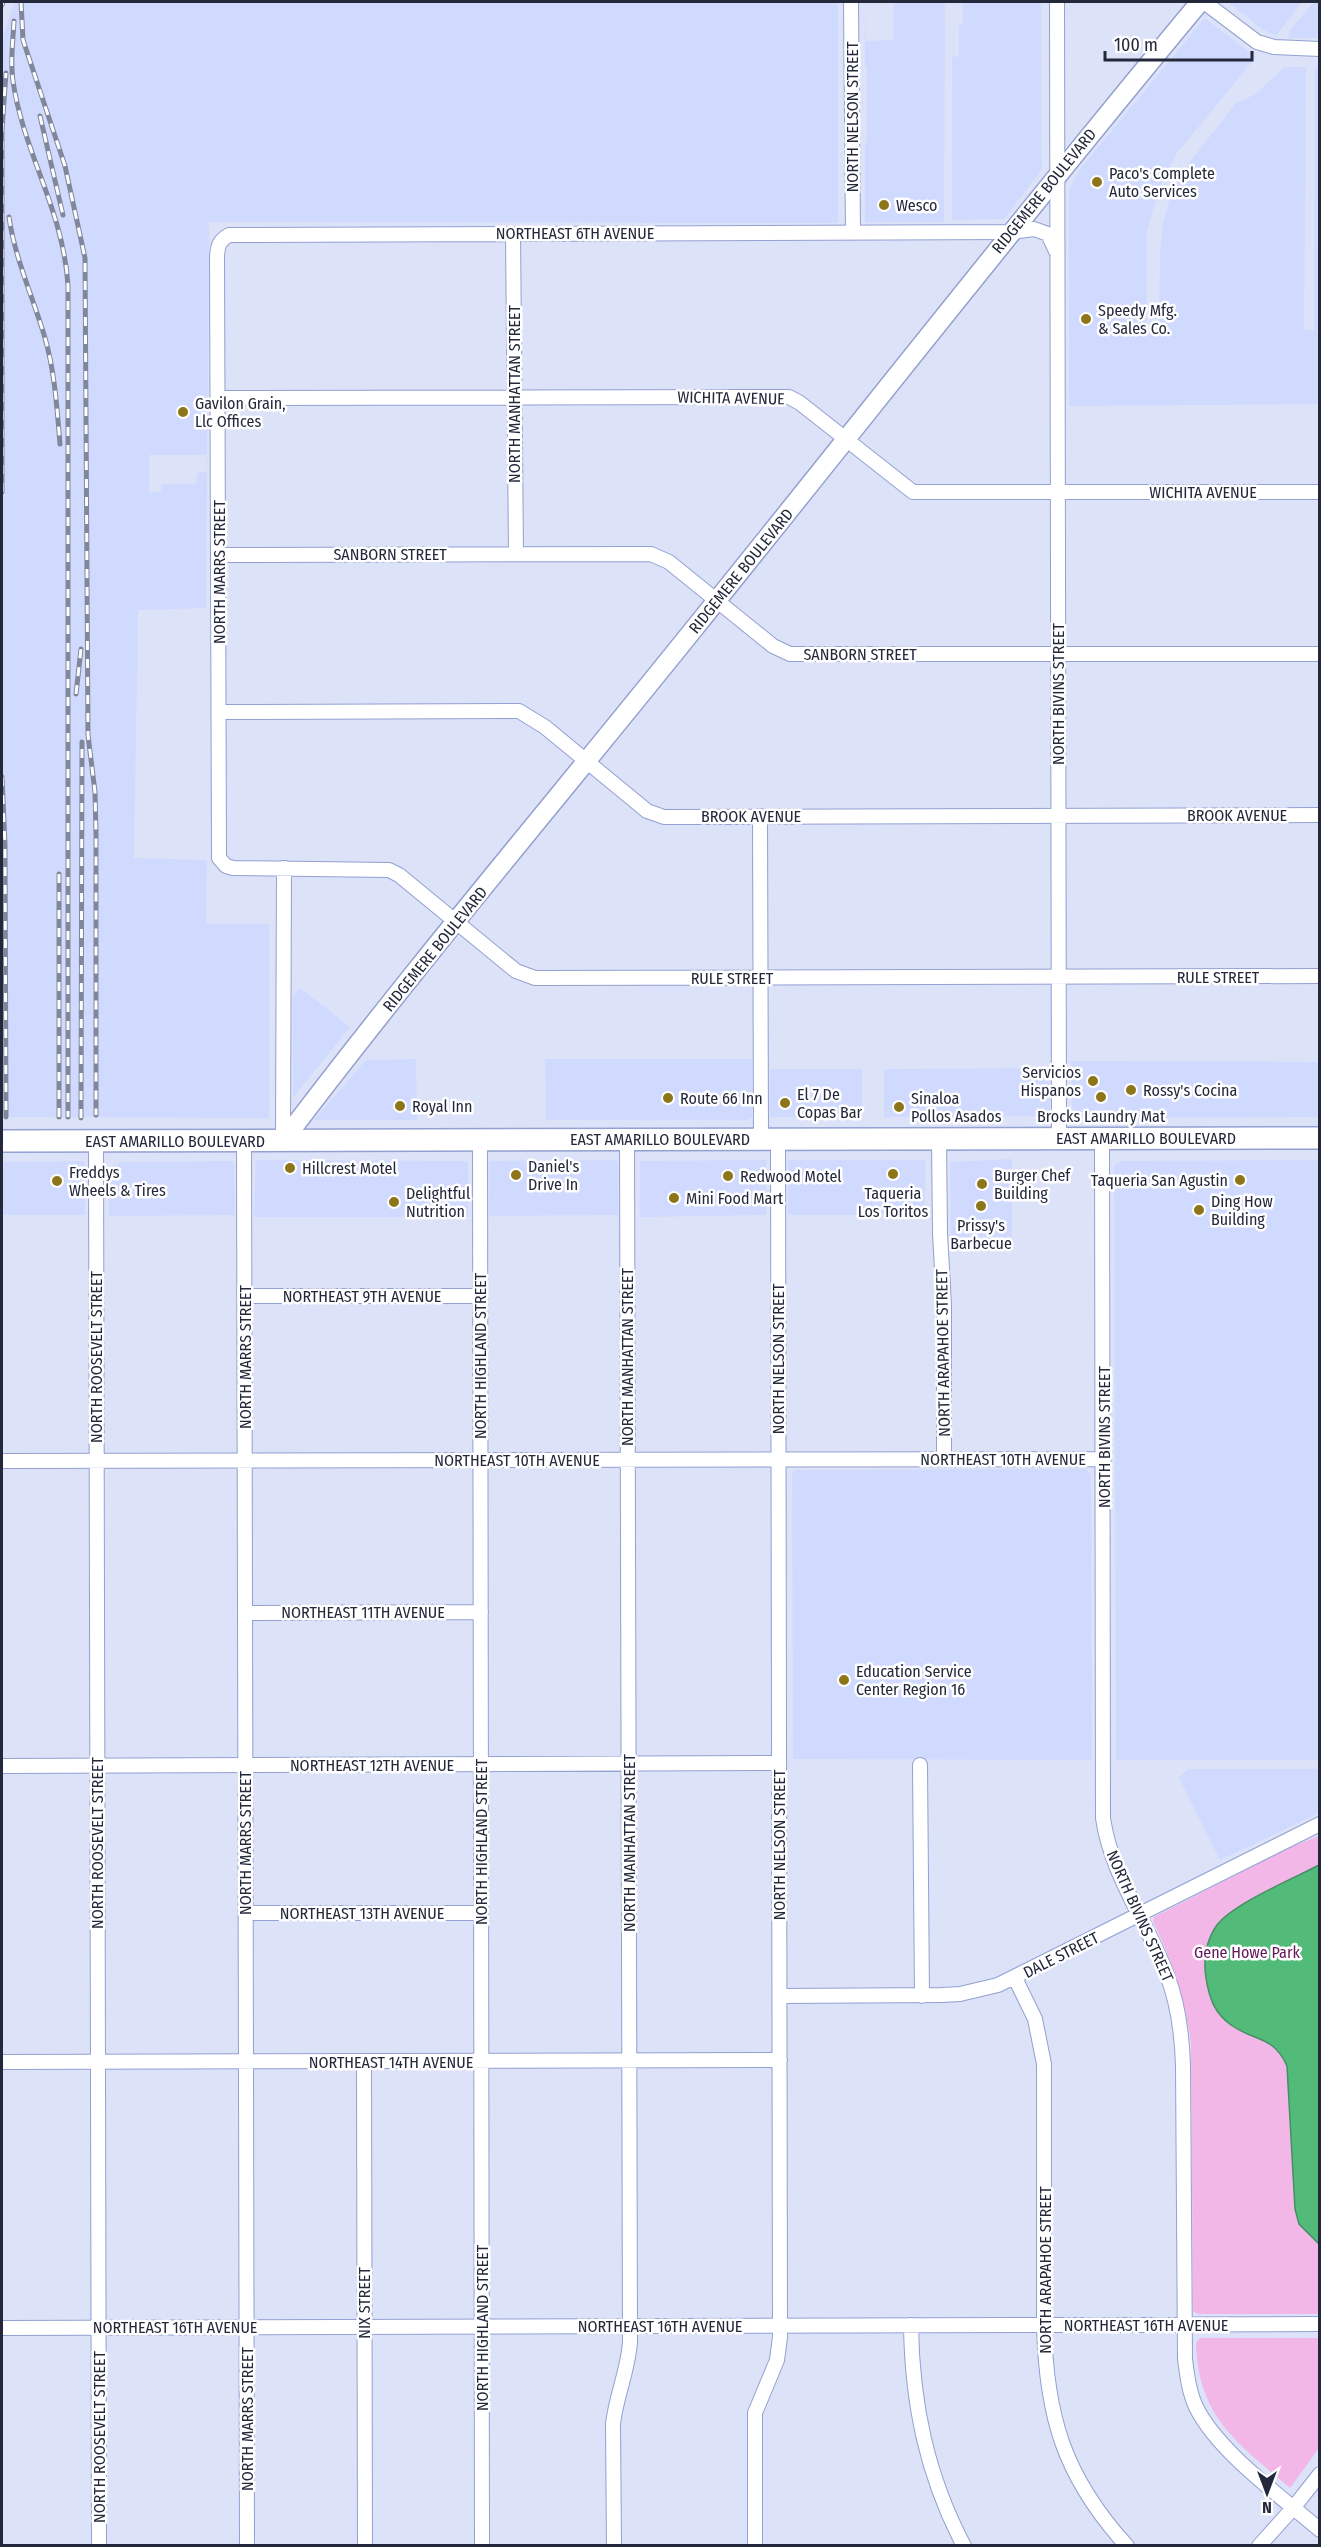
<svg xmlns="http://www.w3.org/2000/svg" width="1321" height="2547" font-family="'Fira Sans Condensed',sans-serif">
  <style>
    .built { fill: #d0dafe; fill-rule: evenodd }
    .green { fill: #f2b7e6 }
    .water { fill: #53bb79; stroke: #458f66; stroke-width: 1.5 }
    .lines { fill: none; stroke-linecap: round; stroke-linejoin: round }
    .minor-casing { stroke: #93a0d2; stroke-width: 16 }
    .major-casing { stroke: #93a0d2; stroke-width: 21 }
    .highway-casing { stroke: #93a0d2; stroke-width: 24 }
    .minor { stroke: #fff; stroke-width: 14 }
    .major { stroke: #fff; stroke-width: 18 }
    .highway { stroke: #fff; stroke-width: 21 }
    .rail-casing { stroke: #81879b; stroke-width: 5 }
    .rail { stroke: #fff; stroke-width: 3; stroke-dasharray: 9; stroke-linecap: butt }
    .poi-dot { fill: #8d7519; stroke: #fff; stroke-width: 2 }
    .labels { text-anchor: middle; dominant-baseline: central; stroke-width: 5; stroke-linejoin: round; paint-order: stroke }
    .street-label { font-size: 16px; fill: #23283b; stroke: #fff }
    .poi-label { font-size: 16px; fill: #23283b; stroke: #fff; text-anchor: start }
    .park-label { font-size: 16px; fill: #63175a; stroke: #fff }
  </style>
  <rect width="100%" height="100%" fill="#dce2f7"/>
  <path class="built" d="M14,2H838V220L836,223L209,222L206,608L138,610L134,858L207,860L206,924H269V1118L2,1117V40ZM149,455H206L207,472L197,473L196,484H161V492H149Z
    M865,2L866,41L893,40L894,2H945L944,222H865V144L867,141V66H865Z
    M963,2H1041L1042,169L1004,219L952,220V57L959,56V25L963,24Z
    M1228,2H1302L1276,36L1262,29Z
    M1314,2H1319V38H1288L1290,30Z
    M1206,19L1256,57L1177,153L1160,186L1147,231L1146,331H1159L1160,251L1163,224L1171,194L1193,158L1236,103L1254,95L1285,67H1306L1304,330H1314L1315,67H1319V404L1069,406V189L1081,168L1203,20Z
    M300,988L350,1027L293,1098V996Z
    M416,1059L417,1120H314L366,1060Z
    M545,1059H752V1118L746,1120H546Z
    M1071,1061L1319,1062V1117L1072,1118Z
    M1049,1068L1050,1116L884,1117V1069Z
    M770,1069H862V1117H770Z
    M1012,1159V1237H951L950,1162Z
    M256,1160L465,1161L468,1163V1217H254Z
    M612,1160L618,1162V1215L489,1216V1161Z
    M766,1160V1215L640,1217V1161Z
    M788,1160H925V1215H788Z
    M1319,1160V1760H1116L1114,1165L1121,1161Z
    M83,1161L85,1164V1215H2V1162Z
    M231,1161L234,1163L235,1215L109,1216L108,1167L120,1162Z
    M1086,1469L1091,1475L1092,1760L793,1759L792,1474L796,1470Z
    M1188,1769H1319V1813L1220,1860L1179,1778Z"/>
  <path class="green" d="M1319,1836V2314H1198L1193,2311L1191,2043C1184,1995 1173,1964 1153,1921L1154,1917L1291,1847Z
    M1200,2338H1319V2448L1290,2488C1238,2443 1198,2418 1196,2343Z"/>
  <path class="water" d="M1319,1865V2244L1299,2224L1295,2209L1287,2066C1273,2035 1255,2042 1231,2025C1214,2013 1209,1997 1206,1978C1203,1960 1206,1940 1217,1925C1234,1903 1293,1879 1319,1865Z"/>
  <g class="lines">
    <defs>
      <path id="minor" d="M851,2L853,233
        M1057,2L1059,1138
        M1204,2L1257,42L1274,47L1320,49
        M513,234L516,554
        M1056,251L1048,234L1034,229L1011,232L229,235C219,241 218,245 217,256L219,858L226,866L233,868L389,870L399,875L516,971L535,978L1320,976
        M218,398L789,397L800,403L913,492H1320
        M218,555L651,554L669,562L773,646L790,654H1320
        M219,712L519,711L545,727L647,811L664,817L1320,815
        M760,816L761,1139
        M1102,1138L1103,1818C1111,1875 1147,1921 1167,1975C1178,2003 1182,2034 1183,2065L1185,2359C1187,2375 1189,2392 1196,2407C1218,2452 1282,2497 1320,2530
        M480,1139L482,2546
        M939,1139L940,1233L944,1305V1459
        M96,1141L99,2546
        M244,1141L247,2546
        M283,1141L284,868
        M245,1296H480
        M2,1461L1104,1459
        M245,1613L481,1612
        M920,1765L922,1996
        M2,1766L779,1763
        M245,1913H480
        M1015,1978L1035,2019L1044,2064V2325C1046,2416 1064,2477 1127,2546
        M780,1996L942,1995L960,1994L998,1985L1320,1824
        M364,2061L365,2546
        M2,2062L780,2060
        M911,2325C912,2404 927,2476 964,2546
        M2,2328L1320,2324
        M614,2546L613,2424C616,2396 628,2371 630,2342L627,1139
        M755,2546V2413L777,2360L780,2337L778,1139
        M1259,2546L1294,2507L1320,2474"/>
      <path id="major" d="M283,1141C416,965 559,797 697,625C865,417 1029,207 1200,2"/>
      <path id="highway" d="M2,1141L1320,1138"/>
    </defs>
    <use href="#minor" class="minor-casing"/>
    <use href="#major" class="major-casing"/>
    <use href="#highway" class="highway-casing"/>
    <use href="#minor" class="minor"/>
    <use href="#major" class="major"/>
    <use href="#highway" class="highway"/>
    <defs>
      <path id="rail" d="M21,2L23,40L65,166L85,258L88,735L95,792L96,834V1115
        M2,5L3,2
        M14,21C13,41 10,61 13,81C23,152 63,209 68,285V1117
        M40,116L63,215
        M9,217C15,259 33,297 45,338C55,373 57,409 60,444
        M2,492V129L6,73
        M76,694L81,649
        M2,777L5,845L6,1117
        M59,1117V874
        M81,1118L82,742"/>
    </defs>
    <use href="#rail" class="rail-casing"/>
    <use href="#rail" class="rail"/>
  </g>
  <g class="poi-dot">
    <circle cx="1097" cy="182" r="6"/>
    <circle cx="884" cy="205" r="6"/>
    <circle cx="1086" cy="319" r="6"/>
    <circle cx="183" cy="412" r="6"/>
    <circle cx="1093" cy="1081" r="6"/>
    <circle cx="1131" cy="1090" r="6"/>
    <circle cx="1101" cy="1097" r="6"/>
    <circle cx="668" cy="1098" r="6"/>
    <circle cx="785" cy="1103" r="6"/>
    <circle cx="400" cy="1106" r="6"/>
    <circle cx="899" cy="1107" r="6"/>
    <circle cx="290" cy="1168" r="6"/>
    <circle cx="893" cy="1174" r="6"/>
    <circle cx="516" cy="1175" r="6"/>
    <circle cx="728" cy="1176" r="6"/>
    <circle cx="1240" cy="1180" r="6"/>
    <circle cx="57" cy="1181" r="6"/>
    <circle cx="982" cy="1184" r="6"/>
    <circle cx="674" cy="1198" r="6"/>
    <circle cx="394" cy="1202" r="6"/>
    <circle cx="981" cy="1206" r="6"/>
    <circle cx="1199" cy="1210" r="6"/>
    <circle cx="844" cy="1680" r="6"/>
  </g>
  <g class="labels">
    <g class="street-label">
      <text transform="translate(852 117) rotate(-90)">NORTH NELSON STREET</text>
      <text transform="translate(1044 191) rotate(-51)">RIDGEMERE BOULEVARD</text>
      <text x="575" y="233">NORTHEAST 6TH AVENUE</text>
      <text transform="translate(514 394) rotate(-90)">NORTH MANHATTAN STREET</text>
      <text transform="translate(731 398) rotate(1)">WICHITA AVENUE</text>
      <text x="1203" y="492">WICHITA AVENUE</text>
      <text x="390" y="554">SANBORN STREET</text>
      <text transform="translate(741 571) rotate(-51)">RIDGEMERE BOULEVARD</text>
      <text transform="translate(219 572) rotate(-90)">NORTH MARRS STREET</text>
      <text x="860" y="654">SANBORN STREET</text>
      <text transform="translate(1058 694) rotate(-90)">NORTH BIVINS STREET</text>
      <text x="1237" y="815">BROOK AVENUE</text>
      <text x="751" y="816">BROOK AVENUE</text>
      <text transform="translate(435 949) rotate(-51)">RIDGEMERE BOULEVARD</text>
      <text x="1218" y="977">RULE STREET</text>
      <text x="732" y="978">RULE STREET</text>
      <text x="1146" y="1138">EAST AMARILLO BOULEVARD</text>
      <text x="660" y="1139">EAST AMARILLO BOULEVARD</text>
      <text x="175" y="1141">EAST AMARILLO BOULEVARD</text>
      <text x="362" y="1296">NORTHEAST 9TH AVENUE</text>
      <text transform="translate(943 1353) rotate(-91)">NORTH ARAPAHOE STREET</text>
      <text transform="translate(480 1356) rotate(-90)">NORTH HIGHLAND STREET</text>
      <text transform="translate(96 1357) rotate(-90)">NORTH ROOSEVELT STREET</text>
      <text transform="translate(245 1357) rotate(-90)">NORTH MARRS STREET</text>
      <text transform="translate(627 1357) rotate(-90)">NORTH MANHATTAN STREET</text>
      <text transform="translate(778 1359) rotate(-90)">NORTH NELSON STREET</text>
      <text transform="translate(1104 1437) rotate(-90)">NORTH BIVINS STREET</text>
      <text x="1003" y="1459">NORTHEAST 10TH AVENUE</text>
      <text x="517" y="1460">NORTHEAST 10TH AVENUE</text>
      <text x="363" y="1612">NORTHEAST 11TH AVENUE</text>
      <text x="372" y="1765">NORTHEAST 12TH AVENUE</text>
      <text transform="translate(481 1842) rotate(-90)">NORTH HIGHLAND STREET</text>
      <text transform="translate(97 1843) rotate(-90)">NORTH ROOSEVELT STREET</text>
      <text transform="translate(245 1843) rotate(-90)">NORTH MARRS STREET</text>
      <text transform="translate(629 1843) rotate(-90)">NORTH MANHATTAN STREET</text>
      <text transform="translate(779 1845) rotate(-90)">NORTH NELSON STREET</text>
      <text x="362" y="1913">NORTHEAST 13TH AVENUE</text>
      <text transform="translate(1140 1916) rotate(66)">NORTH BIVINS STREET</text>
      <text transform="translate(1061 1955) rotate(-27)">DALE STREET</text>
      <text x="391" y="2062">NORTHEAST 14TH AVENUE</text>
      <text transform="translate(1045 2270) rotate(-90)">NORTH ARAPAHOE STREET</text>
      <text transform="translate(364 2303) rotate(-90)">NIX STREET</text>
      <text x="1146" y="2325">NORTHEAST 16TH AVENUE</text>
      <text x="660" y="2326">NORTHEAST 16TH AVENUE</text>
      <text x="175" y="2327">NORTHEAST 16TH AVENUE</text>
      <text transform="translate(482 2328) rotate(-90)">NORTH HIGHLAND STREET</text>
      <text transform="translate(247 2419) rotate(-90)">NORTH MARRS STREET</text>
      <text transform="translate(99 2437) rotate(-90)">NORTH ROOSEVELT STREET</text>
    </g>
    <g class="poi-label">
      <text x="1109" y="173">Paco's Complete<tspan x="1109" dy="18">Auto Services</tspan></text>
      <text x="896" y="205">Wesco</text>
      <text x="1098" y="310">Speedy Mfg.<tspan x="1098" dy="18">&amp; Sales Co.</tspan></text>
      <text x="195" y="403">Gavilon Grain,<tspan x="195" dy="18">Llc Offices</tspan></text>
      <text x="1081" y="1072" text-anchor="end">Servicios<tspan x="1081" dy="18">Hispanos</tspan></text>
      <text x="1143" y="1090">Rossy's Cocina</text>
      <text x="797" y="1094">El 7 De<tspan x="797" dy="18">Copas Bar</tspan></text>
      <text x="680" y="1098">Route 66 Inn</text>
      <text x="911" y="1098">Sinaloa<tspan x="911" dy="18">Pollos Asados</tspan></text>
      <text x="412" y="1106">Royal Inn</text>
      <text x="1101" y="1116" text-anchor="middle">Brocks Laundry Mat</text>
      <text x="528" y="1166">Daniel's<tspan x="528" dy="18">Drive In</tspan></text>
      <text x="302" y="1168">Hillcrest Motel</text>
      <text x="69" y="1172">Freddys<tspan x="69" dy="18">Wheels &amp; Tires</tspan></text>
      <text x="994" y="1175">Burger Chef<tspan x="994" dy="18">Building</tspan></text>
      <text x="740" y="1176">Redwood Motel</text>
      <text x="1228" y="1180" text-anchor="end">Taqueria San Agustin</text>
      <text x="406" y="1193">Delightful<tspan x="406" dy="18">Nutrition</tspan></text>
      <text x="893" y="1193" text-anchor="middle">Taqueria<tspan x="893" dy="18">Los Toritos</tspan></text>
      <text x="686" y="1198">Mini Food Mart</text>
      <text x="1211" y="1201">Ding How<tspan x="1211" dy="18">Building</tspan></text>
      <text x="981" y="1225" text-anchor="middle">Prissy's<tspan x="981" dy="18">Barbecue</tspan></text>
      <text x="856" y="1671">Education Service<tspan x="856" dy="18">Center Region 16</tspan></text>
    </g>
    <g class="park-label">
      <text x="1247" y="1952">Gene Howe Park</text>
    </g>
  </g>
  <rect width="1321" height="2547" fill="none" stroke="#23283b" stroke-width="6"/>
  <g transform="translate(1267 2493) rotate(180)" stroke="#ffffff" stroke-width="4.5" paint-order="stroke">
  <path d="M0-4.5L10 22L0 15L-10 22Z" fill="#23283b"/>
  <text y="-9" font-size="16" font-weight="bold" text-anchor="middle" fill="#23283b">N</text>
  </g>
  <path d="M1105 51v9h147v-9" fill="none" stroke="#23283b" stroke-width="3"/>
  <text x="1114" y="51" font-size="18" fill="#23283b" stroke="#ffffff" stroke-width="4.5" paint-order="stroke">100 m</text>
</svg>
